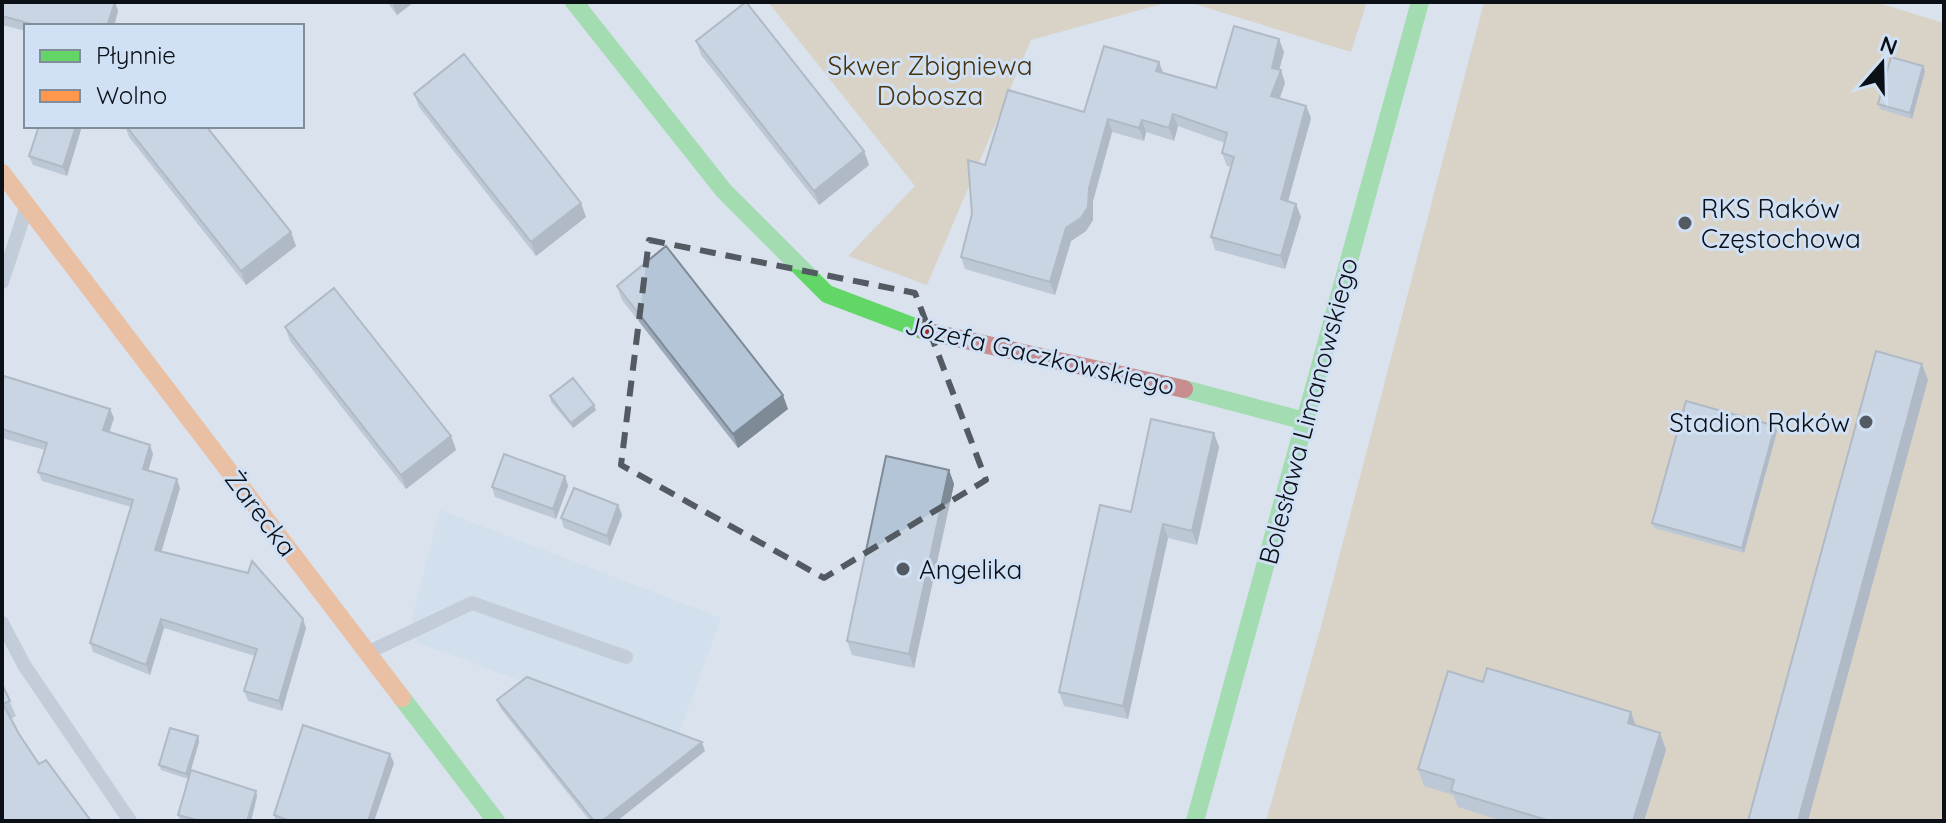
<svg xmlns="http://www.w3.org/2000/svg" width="1946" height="823" font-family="Quicksand,sans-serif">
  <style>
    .built { fill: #cbdbee }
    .green { fill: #dac299 }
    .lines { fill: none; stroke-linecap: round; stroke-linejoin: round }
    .lane { stroke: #a6b3c2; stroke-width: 14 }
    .fast { stroke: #63d668; stroke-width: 18 }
    .slow { stroke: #ff974d; stroke-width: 18 }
    .jam { stroke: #b3261e; stroke-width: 18 }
    .wall { fill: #9ca9ba }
    .shaded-wall { fill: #7f8a97 }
    .building { fill: #b5c5d8; stroke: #7f8a97; stroke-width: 2 }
    .marked { fill: none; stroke: #535a62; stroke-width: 6; stroke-dasharray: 16 10; stroke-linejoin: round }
    .poi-dot { fill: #535a62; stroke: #d1e1f5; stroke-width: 3 }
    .labels { text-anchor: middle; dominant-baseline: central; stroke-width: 6; stroke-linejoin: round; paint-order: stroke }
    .park-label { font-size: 26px; fill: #48320b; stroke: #d1e1f5 }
    .poi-label { font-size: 26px; fill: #0b1017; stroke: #d1e1f5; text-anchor: start }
    .street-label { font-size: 26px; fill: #0b1017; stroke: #d1e1f5 }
  </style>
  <rect width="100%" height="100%" fill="#d9e2ed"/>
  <path class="built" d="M440,510L721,618L677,739L417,642L412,618Z"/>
  <path class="green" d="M768,2H1169L1031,40L927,285L848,256L915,186Z
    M1188,2H1367L1351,52Z
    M1484,2H1875L1944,23V821H1266L1320,630Z"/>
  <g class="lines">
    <path class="lane" d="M2,282L25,212
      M2,623L24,665L130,821
      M371,651L472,603L626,657"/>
    <path class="fast" d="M574,2L724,191L827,294L925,331
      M1184,389L1305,421
      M402,698L496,821
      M1195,821L1420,2"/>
    <path class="slow" d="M2,173L402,698"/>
    <path class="jam" d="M925,331L1184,389"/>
  </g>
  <path class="wall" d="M2,2H115L118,11L114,26H26V31L2,25Z
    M387,2H414L397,15Z
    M696,41L864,151L869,165L819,205L701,55Z
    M1284,52L1279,70L1285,83L1280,98L1306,106L1311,118L1288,201L1296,204L1301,217L1285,269L1215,250L1211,237L1231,167L1227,166L1222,153L1225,143L1178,126L1174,141L1146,132L1144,141L1112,132L1093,201V220L1086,231L1071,241L1055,295L965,269L961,257L985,165L1084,112L1159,62L1163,73L1216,88Z
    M1923,66L1925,71L1912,119L1880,109L1878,104Z
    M414,94L586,217L536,256L419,107Z
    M82,126L67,176L33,165L29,156Z
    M125,126H206L296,246L246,285L129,137Z
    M617,286L788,409L738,448L622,300Z
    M285,327L451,436L456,450L406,489L290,341Z
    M2,384L114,418L109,432L153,454L148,471L180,488L161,552L306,628L282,711L248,701L244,691L255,656L164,628L150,675L93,652L90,643L131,507L42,481L38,472L45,450L2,438Z
    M550,396L596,410L573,428L551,402Z
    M1777,431L1744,553L1654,528L1652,523Z
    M1219,447L1197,545L1168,538L1128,719L1064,706L1059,692L1131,512Z
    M949,470L954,484L914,668L852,655L847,641Z
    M565,476L568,486L556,519L495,497L492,487Z
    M618,505L622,515L610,546L564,528L561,518Z
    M1483,682L1660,733L1666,750L1644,821H1502L1458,807L1453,795L1424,786L1418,769Z
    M2,684L16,716L11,719L19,734L39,764L91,821H2Z
    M497,700L705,751L617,821H590L501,709Z
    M198,736L199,742L191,770L257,796L251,821H184L180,820L178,815L188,779L161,770L159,765Z
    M394,763L374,821H276L274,815Z"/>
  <path class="shaded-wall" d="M115,2L118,11L114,26H107Z
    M392,2H414L397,15Z
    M1279,39L1284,52L1276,81L1272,68Z
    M1159,62L1164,75L1156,71Z
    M1923,66L1925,71L1912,119L1910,113Z
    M1281,70L1285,83L1276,108L1271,96Z
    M1306,106L1311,118L1285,212L1281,199Z
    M1173,114L1178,126L1174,141L1169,128Z
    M1108,119L1112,132L1093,201V220L1086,231L1071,241L1055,295L1050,282L1066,228L1089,188Z
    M1142,120L1146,132L1144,141L1139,128Z
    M76,126H82L67,176L63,167Z
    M864,151L869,165L819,205L814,191Z
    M581,203L586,217L536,256L531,242Z
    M1296,204L1301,217L1285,269L1281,256Z
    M291,232L296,246L246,285L241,271Z
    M1922,364L1928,380L1808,821H1798Z
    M783,395L788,409L738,448L733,434Z
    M594,405L596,410L573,428L571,423Z
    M110,409L114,418L107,439L103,430Z
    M1775,426L1777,431L1744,553L1742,548Z
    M1214,433L1219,447L1197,545L1192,531Z
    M451,436L456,450L406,489L401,475Z
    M150,445L153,454L146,479L143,469Z
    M949,470L954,484L914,668L909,654Z
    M565,476L568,486L556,519L553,509Z
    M177,479L180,488L159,560L155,550Z
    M618,505L622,515L610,546L607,536Z
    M1163,524L1168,538L1128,719L1123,706Z
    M161,619L164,628L150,675L146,665Z
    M303,619L306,628L282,711L279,701Z
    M1631,712L1637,729L1628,723Z
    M1660,733L1666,750L1644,821H1633Z
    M198,736L199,742L188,779L186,774Z
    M702,742L705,751L617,821H602Z
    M390,754L394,763L374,821H368Z
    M256,791L257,796L251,821H247Z"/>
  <path class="building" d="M2,2H115L107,26H38L2,16Z
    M746,2L864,151L814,191L696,41Z
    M1234,26L1279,39L1272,68L1281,70L1271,96L1306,106L1281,199L1296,204L1281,256L1211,237L1234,157L1222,153L1227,133L1173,114L1169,128L1142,120L1139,128L1108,119L1089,188L1088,207L1081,218L1066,228L1050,282L961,257L972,214L968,160L985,165L1008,90L1084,112L1104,46L1159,62L1156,71L1216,88Z
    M464,54L581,203L531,242L414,94Z
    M1891,57L1923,66L1910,113L1878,104Z
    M39,126H76L63,167L29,156Z
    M126,126H206L291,232L241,271Z
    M666,246L783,395L733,434L617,286Z
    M334,288L451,436L401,475L285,327Z
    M1876,351L1922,364L1798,821H1748Z
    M4,376L110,409L103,430L150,445L143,469L177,479L155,550L248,573L252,561L303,619L279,701L244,691L257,649L161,619L146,665L90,643L133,500L38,472L47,443L2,429V384Z
    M573,378L594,405L571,423L550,396Z
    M1686,401L1775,426L1742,548L1652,523Z
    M1151,419L1214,433L1192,531L1163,524L1123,706L1059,692L1100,505L1131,512Z
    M504,454L565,476L553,509L492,487Z
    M886,456L949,470L909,654L847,641Z
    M574,488L618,505L607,536L561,518Z
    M1487,668L1631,712L1628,723L1660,733L1633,821H1550L1451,791L1454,780L1418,769L1448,671L1483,682Z
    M527,677L702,742L602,821H594L497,700Z
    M2,684L10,701L3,704L19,734L39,764L46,760L91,821H5L2,817Z
    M303,725L390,754L368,821H290L274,815Z
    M170,728L198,736L186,774L159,765Z
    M191,770L256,791L247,821H200L178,815Z"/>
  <path d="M0 0H1946V823H0ZM649,240L915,293L986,480L824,578L621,465Z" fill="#d9e2ed" fill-opacity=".55" fill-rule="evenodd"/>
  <path class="marked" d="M649,240L915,293L986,480L824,578L621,465Z"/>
  <g class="poi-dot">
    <circle cx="1685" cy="223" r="8"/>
    <circle cx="1866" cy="422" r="8"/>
    <circle cx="903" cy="569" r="8"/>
  </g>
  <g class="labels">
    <g class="park-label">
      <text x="930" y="65">Skwer Zbigniewa<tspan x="930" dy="30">Dobosza</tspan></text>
    </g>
    <g class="poi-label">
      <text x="1701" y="208">RKS Raków<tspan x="1701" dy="30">Częstochowa</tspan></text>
      <text x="1850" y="422" text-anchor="end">Stadion Raków</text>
      <text x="919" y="569">Angelika</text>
    </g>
    <g class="street-label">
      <text transform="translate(1040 355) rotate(13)">Józefa Gaczkowskiego</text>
      <text transform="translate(1308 411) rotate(-75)">Bolesława Limanowskiego</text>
      <text transform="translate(261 513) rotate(53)">Żarecka</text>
    </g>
  </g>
  <rect width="1946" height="823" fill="none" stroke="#0b1017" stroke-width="8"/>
  <rect x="24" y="24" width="280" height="104" fill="#d1e1f5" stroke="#828d9c" stroke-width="2"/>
  <rect x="40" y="50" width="40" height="12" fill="#63d668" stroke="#828d9c" stroke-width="2"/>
  <text x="96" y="64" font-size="24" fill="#0b1017">Płynnie</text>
  <rect x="40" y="90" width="40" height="12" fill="#ff974d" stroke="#828d9c" stroke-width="2"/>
  <text x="96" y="104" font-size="24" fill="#0b1017">Wolno</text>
  <g transform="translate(1882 64) rotate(20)" stroke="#d1e1f5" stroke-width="6" paint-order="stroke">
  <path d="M0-6L14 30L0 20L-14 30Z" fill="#0b1017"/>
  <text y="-12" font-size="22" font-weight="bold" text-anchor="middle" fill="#0b1017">N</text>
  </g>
</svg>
